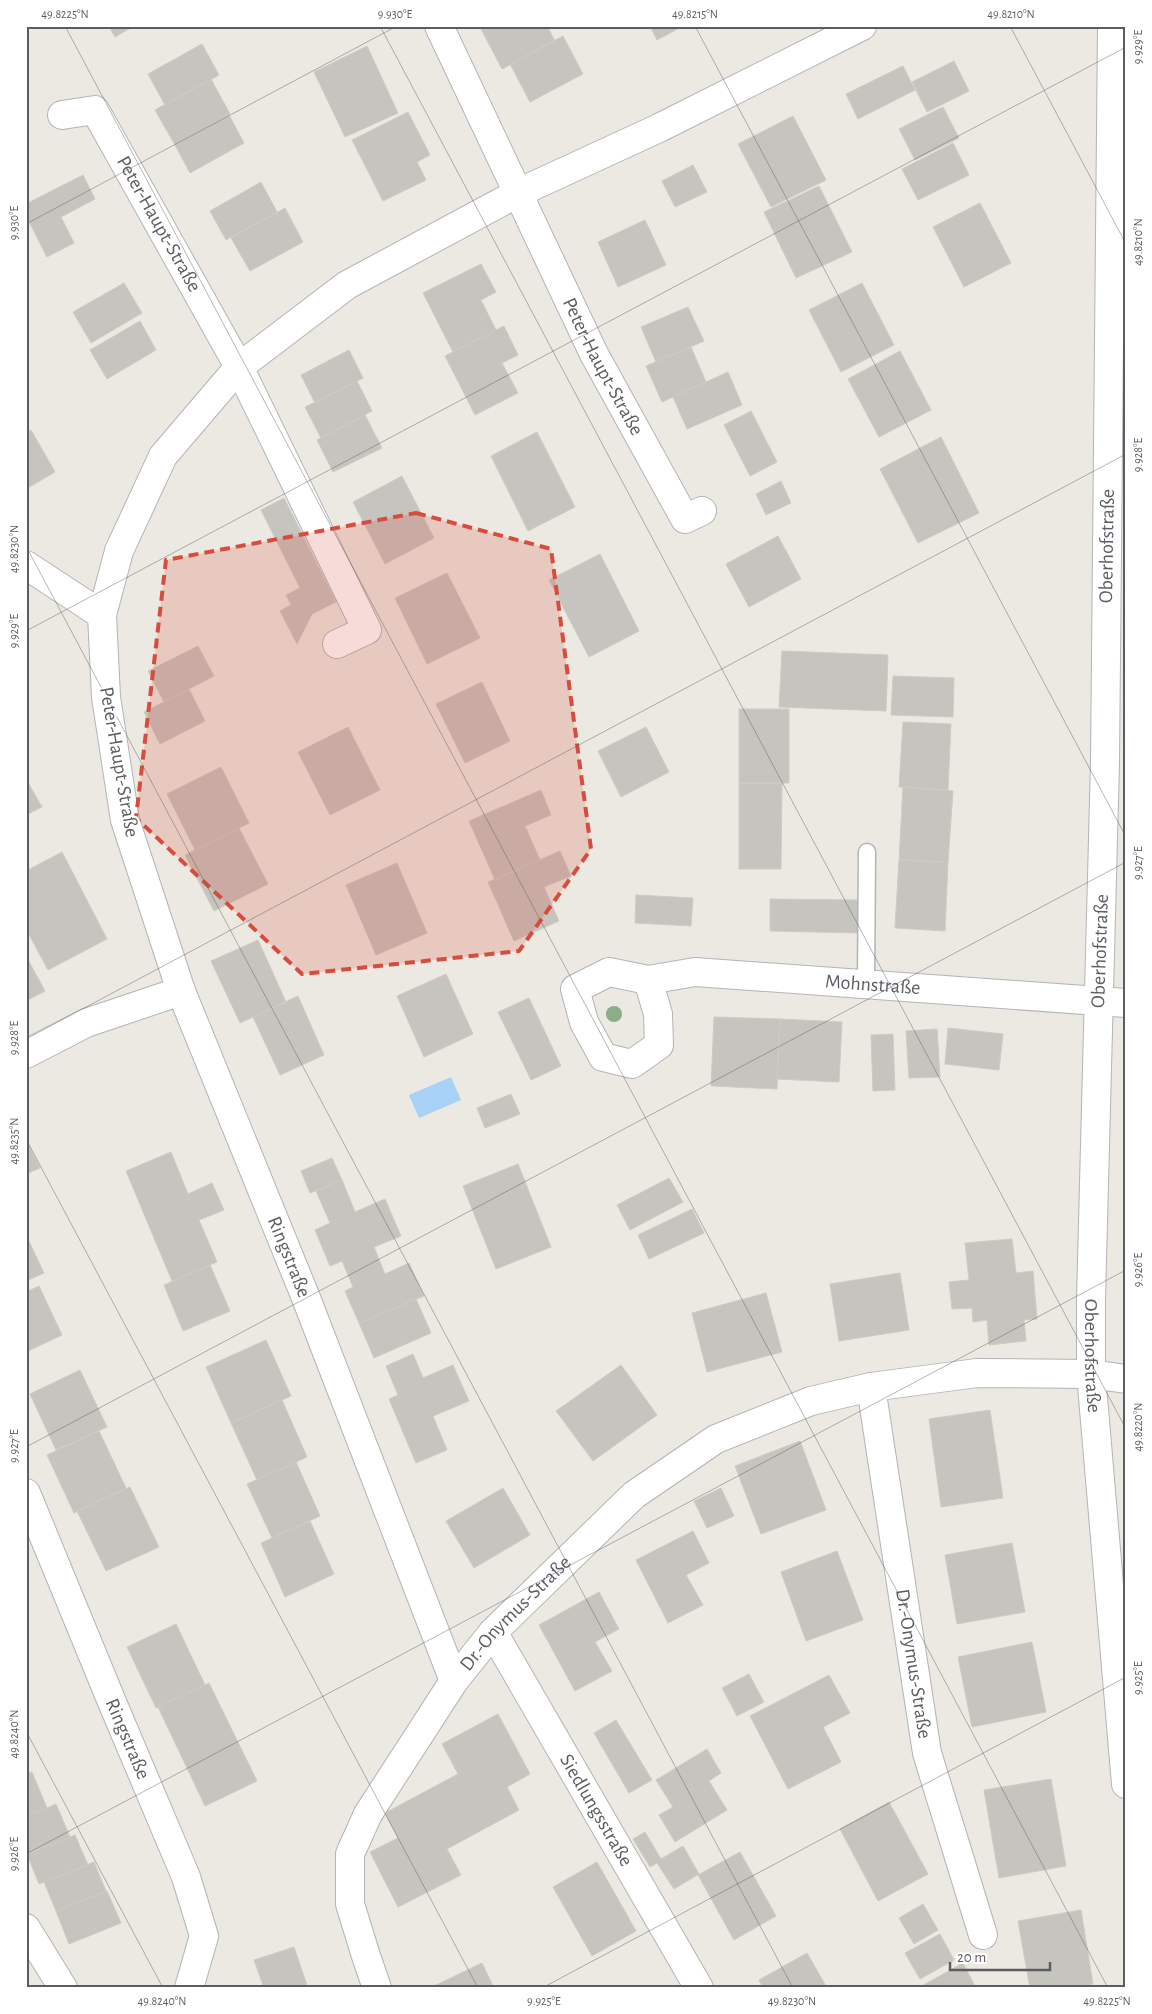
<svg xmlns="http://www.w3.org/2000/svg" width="1152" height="2014" font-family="'Alegreya Sans',sans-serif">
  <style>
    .water { fill: #a7d1f5 }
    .building { fill: #c6c4be; stroke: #cfcbc0 }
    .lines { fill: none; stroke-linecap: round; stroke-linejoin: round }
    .service-casing { stroke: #b2b4b8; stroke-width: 19 }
    .minor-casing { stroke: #b2b4b8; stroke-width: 30 }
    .tertiary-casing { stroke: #b2b4b8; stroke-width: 30 }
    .service { stroke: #fff; stroke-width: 16 }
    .minor { stroke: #fff; stroke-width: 28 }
    .tertiary { stroke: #fff; stroke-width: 28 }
    .tree { fill: #8bae89 }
    .marked { fill: #d64d3d; fill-opacity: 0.2; stroke: #d64d3d; stroke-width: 4; stroke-dasharray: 10 6; stroke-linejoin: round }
    .ticks { fill: none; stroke: #5a5d61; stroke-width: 1; stroke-opacity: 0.45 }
    .labels { text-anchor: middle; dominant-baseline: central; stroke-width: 4.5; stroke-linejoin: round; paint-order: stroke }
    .street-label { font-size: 20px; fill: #5a5d61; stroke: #fff }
    .neatline { fill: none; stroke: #5a5d61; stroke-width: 2 }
    .ticks-label { font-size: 12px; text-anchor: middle; fill: #5a5d61 }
  </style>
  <rect width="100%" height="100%" fill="#ebe9e1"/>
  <path class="water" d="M451,1077L461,1100L419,1118L409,1095Z"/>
  <path class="building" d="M109,26H134L115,37Z
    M547,26L555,41L502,69L481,29L486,26Z
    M650,26H683L657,40Z
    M563,36L583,74L530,102L510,64Z
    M202,44L219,75L165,105L148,74Z
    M367,46L398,113L345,137L314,72Z
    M954,61L969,91L927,112L912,82Z
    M903,66L915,90L858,119L846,94Z
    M211,79L230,114L175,145L155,110Z
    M943,107L959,138L915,160L899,129Z
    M408,112L430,155L417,162L426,180L383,201L352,140Z
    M229,115L244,143L190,173L175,145Z
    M793,116L826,180L771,207L738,144Z
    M953,143L969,175L918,200L902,169Z
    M693,165L707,192L675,207L662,181Z
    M83,175L95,199L61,217L74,243L47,257L26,216V204Z
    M261,182L277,212L226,240L210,211Z
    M819,186L852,252L796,278L764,212Z
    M980,203L1011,263L964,287L933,227Z
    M285,208L303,242L250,271L231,238Z
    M645,220L666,265L618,287L598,242Z
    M481,264L496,292L481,300L496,330L453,352L423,293Z
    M124,283L142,313L91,343L73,312Z
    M862,283L894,345L841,372L809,310Z
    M688,307L704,341L656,362L641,327Z
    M140,321L156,350L107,379L90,350Z
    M504,326L518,355L502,363L518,393L475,415L445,356Z
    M691,347L706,382L662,402L646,366Z
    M349,350L363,378L315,403L301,375Z
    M900,351L931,410L879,437L848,379Z
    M728,372L742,405L687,429L673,397Z
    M357,381L372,411L321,438L305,407Z
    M751,411L777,462L750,476L724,425Z
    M365,415L382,448L333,472L317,440Z
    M31,430L55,472L26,489V433Z
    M537,432L575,507L528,531L491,456Z
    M941,437L979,513L918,543L880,469Z
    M402,476L434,538L385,564L353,502Z
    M781,481L791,503L766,515L756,494Z
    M284,498L336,602L312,614L297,644L280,611L291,605L286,595L300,588L261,510Z
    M778,536L801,579L749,607L726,564Z
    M600,554L639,631L589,657L549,580Z
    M447,573L480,638L427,664L395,598Z
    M198,646L214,676L164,702L148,671Z
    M782,651L888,655L886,711L779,707Z
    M893,676L954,678L953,717L891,715Z
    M482,682L510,741L465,763L436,704Z
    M189,689L205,721L160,744L144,712Z
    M739,709H789V783H739Z
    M903,722L951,724L948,790L899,787Z
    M348,727L380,790L330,815L298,752Z
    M646,727L669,772L621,797L598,751Z
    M221,767L249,823L195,850L167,794Z
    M26,779L42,807L26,815Z
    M739,783H782L781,869H739Z
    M903,787L953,791L948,862L899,860Z
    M541,790L551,815L525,826L540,860L495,880L469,821Z
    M239,828L268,884L214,911L185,855Z
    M560,851L571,876L544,887L559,921L514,941L488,882Z
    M62,852L107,939L48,970L26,929V871Z
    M899,860L948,862L945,931L895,928Z
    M397,863L427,933L376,955L346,885Z
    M636,895L693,898L691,926L635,923Z
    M770,899L858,900V933L770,931Z
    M258,940L286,1002L240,1023L211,961Z
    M26,956L45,991L26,1001Z
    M446,974L473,1034L424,1057L397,996Z
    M298,996L324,1055L280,1075L253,1017Z
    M529,998L561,1066L531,1080L498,1012Z
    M714,1017L780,1019L777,1089L711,1086Z
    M780,1019L842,1022L839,1082L777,1079Z
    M948,1028L1003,1034L999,1070L945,1064Z
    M937,1029L940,1077L909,1078L906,1031Z
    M893,1034L895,1090L873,1091L871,1035Z
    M511,1094L520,1114L485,1128L477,1108Z
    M26,1140L40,1168L26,1174Z
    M171,1152L188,1194L212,1183L224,1210L199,1220L217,1262L172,1281L126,1171Z
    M332,1158L342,1180L310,1193L301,1171Z
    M518,1164L551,1247L496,1269L463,1186Z
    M669,1178L683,1202L630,1230L617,1205Z
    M342,1180L355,1212L385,1199L401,1236L374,1247L385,1274L409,1263L424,1296L359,1323L345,1291L353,1287L342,1261L330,1266L315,1230L330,1223L316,1191Z
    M692,1209L704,1233L649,1259L638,1235Z
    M26,1235L44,1273L26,1281Z
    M1012,1239L1016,1273L1033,1271L1037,1319L1024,1320L1026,1341L989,1345L987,1320L973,1322L972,1308L952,1309L949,1282L969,1280L965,1243Z
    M210,1265L230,1311L183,1331L164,1285Z
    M900,1273L909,1330L839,1341L830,1284Z
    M39,1286L62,1335L26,1352V1292Z
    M766,1293L782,1352L707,1372L692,1313Z
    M416,1299L431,1333L374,1358L359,1323Z
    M266,1340L291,1396L231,1423L206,1367Z
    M413,1354L423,1378L453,1365L469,1401L433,1416L447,1450L416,1463L389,1399L398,1395L386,1366Z
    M621,1365L657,1415L593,1461L556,1411Z
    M80,1370L107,1427L56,1450L30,1394Z
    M282,1400L307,1457L257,1480L231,1423Z
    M990,1410L1003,1498L941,1507L929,1419Z
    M99,1431L126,1488L74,1513L47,1455Z
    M800,1441L826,1510L761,1534L735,1466Z
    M296,1462L320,1516L272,1538L247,1484Z
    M130,1487L159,1547L106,1571L77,1511Z
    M503,1488L530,1535L474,1568L446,1521Z
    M721,1488L734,1516L707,1528L694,1501Z
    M310,1521L334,1574L285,1597L261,1543Z
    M693,1531L709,1563L686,1575L703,1605L668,1623L636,1560Z
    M1012,1543L1025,1612L957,1624L945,1555Z
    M837,1551L863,1620L806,1641L781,1572Z
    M599,1592L619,1629L595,1642L612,1671L575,1691L539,1625Z
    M176,1624L205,1685L156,1708L127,1647Z
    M1032,1642L1046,1712L972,1727L958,1657Z
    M749,1674L764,1702L737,1716L722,1688Z
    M829,1675L850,1713L823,1727L841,1762L788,1789L750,1716Z
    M209,1683L257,1781L205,1806L158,1707Z
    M498,1714L530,1774L507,1787L519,1810L447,1849L461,1875L398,1907L370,1852L398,1838L385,1813L458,1774L442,1744Z
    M616,1720L652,1780L629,1793L594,1733Z
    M707,1749L721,1773L709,1781L727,1810L675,1842L659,1815L673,1807L656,1780Z
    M32,1772L47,1808L26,1817V1774Z
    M1051,1779L1066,1866L999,1878L984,1790Z
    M889,1802L928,1874L878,1901L840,1829Z
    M56,1804L70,1837L26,1854V1817Z
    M645,1832L661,1859L683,1846L699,1874L674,1889L657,1863L650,1867L633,1839Z
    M75,1835L88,1865L39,1884L27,1854Z
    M740,1852L776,1916L734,1940L698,1875Z
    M94,1862L106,1891L56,1911L44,1882Z
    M597,1862L636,1931L592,1956L553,1887Z
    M107,1891L121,1923L69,1944L56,1911Z
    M923,1904L938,1930L914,1944L899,1918Z
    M1081,1910L1093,1984L1073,1988H1030L1018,1921Z
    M940,1934L954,1960L920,1979L905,1953Z
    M294,1947L308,1988H264L254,1960Z
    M807,1953L827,1988H763L759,1980Z
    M482,1963L494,1988H432V1987Z
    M963,1963L976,1988H918Z"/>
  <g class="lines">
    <defs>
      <path id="service" d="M866,984L867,852"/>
      <g id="minor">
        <path id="s1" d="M439,26L594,354L685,519L702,511"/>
        <path id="s2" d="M62,115L95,110L239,367L367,630L337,644"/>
        <path d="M26,565L102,615"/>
        <path d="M609,972L648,980L658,1014L659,1045L632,1064L603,1057L584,1022L575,989Z"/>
        <path id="s3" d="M648,980L695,972L1126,1003"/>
        <path d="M26,1054L86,1023L181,991"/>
        <path id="s4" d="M871,1387L927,1753L983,1935"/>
        <path id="s5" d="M26,1493L112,1702L186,1877L204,1936L189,1988"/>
        <path id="s6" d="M493,1632L699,1988"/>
        <path d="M454,1681L306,1298L181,991L125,820L106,697L102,615L119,551L163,456L239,367L347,285L518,193L659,128L862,26"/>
        <path d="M26,1928L63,1988"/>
        <path id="s7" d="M377,1988L366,1956L350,1904V1854L368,1814L454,1681L493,1632L634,1495L716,1439L811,1401L871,1387L977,1373L1091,1374L1126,1379"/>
      </g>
      <g id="tertiary">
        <path id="s8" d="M1112,26L1105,762L1091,1299V1374L1126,1784"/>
      </g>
    </defs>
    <use href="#service" class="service-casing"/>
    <use href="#minor" class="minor-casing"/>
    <use href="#tertiary" class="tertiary-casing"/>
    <use href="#service" class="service"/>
    <use href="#minor" class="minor"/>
    <use href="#tertiary" class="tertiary"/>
  </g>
  <circle class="tree" cx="614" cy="1014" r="8"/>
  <path class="marked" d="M416,513L551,549L591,849L519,951L302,974L136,818L166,560Z"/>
  <path class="ticks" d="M65,26L1108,1988M380,26L1126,1429M695,26L1126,837M1010,26L1126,244M26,224L397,26M26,546L793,1988M26,631L1126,47M26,1039L1126,454M26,1139L478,1988M26,1447L1126,862M26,1731L163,1988M26,1854L1126,1270M542,1988L1126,1677"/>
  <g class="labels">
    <g class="street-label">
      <text stroke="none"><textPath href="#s2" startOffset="164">Peter-Haupt-Straße</textPath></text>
      <text stroke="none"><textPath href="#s1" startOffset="378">Peter-Haupt-Straße</textPath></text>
      <text transform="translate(1107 546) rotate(-89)">Oberhofstraße</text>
      <text transform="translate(119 762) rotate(80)">Peter-Haupt-Straße</text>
      <text transform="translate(1100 951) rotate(-88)">Oberhofstraße</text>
      <text stroke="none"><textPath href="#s3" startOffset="226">Mohnstraße</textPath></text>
      <text transform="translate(289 1257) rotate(68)">Ringstraße</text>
      <text stroke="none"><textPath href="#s8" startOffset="1330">Oberhofstraße</textPath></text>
      <text stroke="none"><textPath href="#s7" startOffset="432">Dr.-Onymus-Straße</textPath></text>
      <text stroke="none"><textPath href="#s4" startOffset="280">Dr.-Onymus-Straße</textPath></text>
      <text stroke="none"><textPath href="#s5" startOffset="266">Ringstraße</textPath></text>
      <text stroke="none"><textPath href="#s6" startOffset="206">Siedlungsstraße</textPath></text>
    </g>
  </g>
  <rect width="1152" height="2014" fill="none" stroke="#ffffff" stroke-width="55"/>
  <path d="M950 1962v8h100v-8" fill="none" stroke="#5a5d61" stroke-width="2.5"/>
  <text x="957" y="1962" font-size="15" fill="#5a5d61" stroke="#ffffff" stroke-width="4" paint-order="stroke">20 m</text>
  <rect x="28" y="28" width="1096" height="1958" class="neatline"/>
  <g class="ticks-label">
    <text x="65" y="18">49.8225°N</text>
    <text x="395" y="18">9.930°E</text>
    <text x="695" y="18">49.8215°N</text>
    <text x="1011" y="18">49.8210°N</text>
    <text transform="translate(1138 47) rotate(-90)" y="4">9.929°E</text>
    <text transform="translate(14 223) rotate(-90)" y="4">9.930°E</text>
    <text transform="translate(1138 242) rotate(-90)" y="4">49.8210°N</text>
    <text transform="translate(1138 455) rotate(-90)" y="4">9.928°E</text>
    <text transform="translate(14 549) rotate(-90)" y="4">49.8230°N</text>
    <text transform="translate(14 631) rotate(-90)" y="4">9.929°E</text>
    <text transform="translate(1138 863) rotate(-90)" y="4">9.927°E</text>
    <text transform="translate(14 1038) rotate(-90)" y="4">9.928°E</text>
    <text transform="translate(14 1141) rotate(-90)" y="4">49.8235°N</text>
    <text transform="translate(1138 1270) rotate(-90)" y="4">9.926°E</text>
    <text transform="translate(1138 1427) rotate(-90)" y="4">49.8220°N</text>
    <text transform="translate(14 1446) rotate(-90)" y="4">9.927°E</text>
    <text transform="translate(1138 1678) rotate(-90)" y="4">9.925°E</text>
    <text transform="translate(14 1734) rotate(-90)" y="4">49.8240°N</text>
    <text transform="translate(14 1854) rotate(-90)" y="4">9.926°E</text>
    <text x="162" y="2005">49.8240°N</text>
    <text x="544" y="2005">9.925°E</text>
    <text x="792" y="2005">49.8230°N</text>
    <text x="1107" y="2005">49.8225°N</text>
  </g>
</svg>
